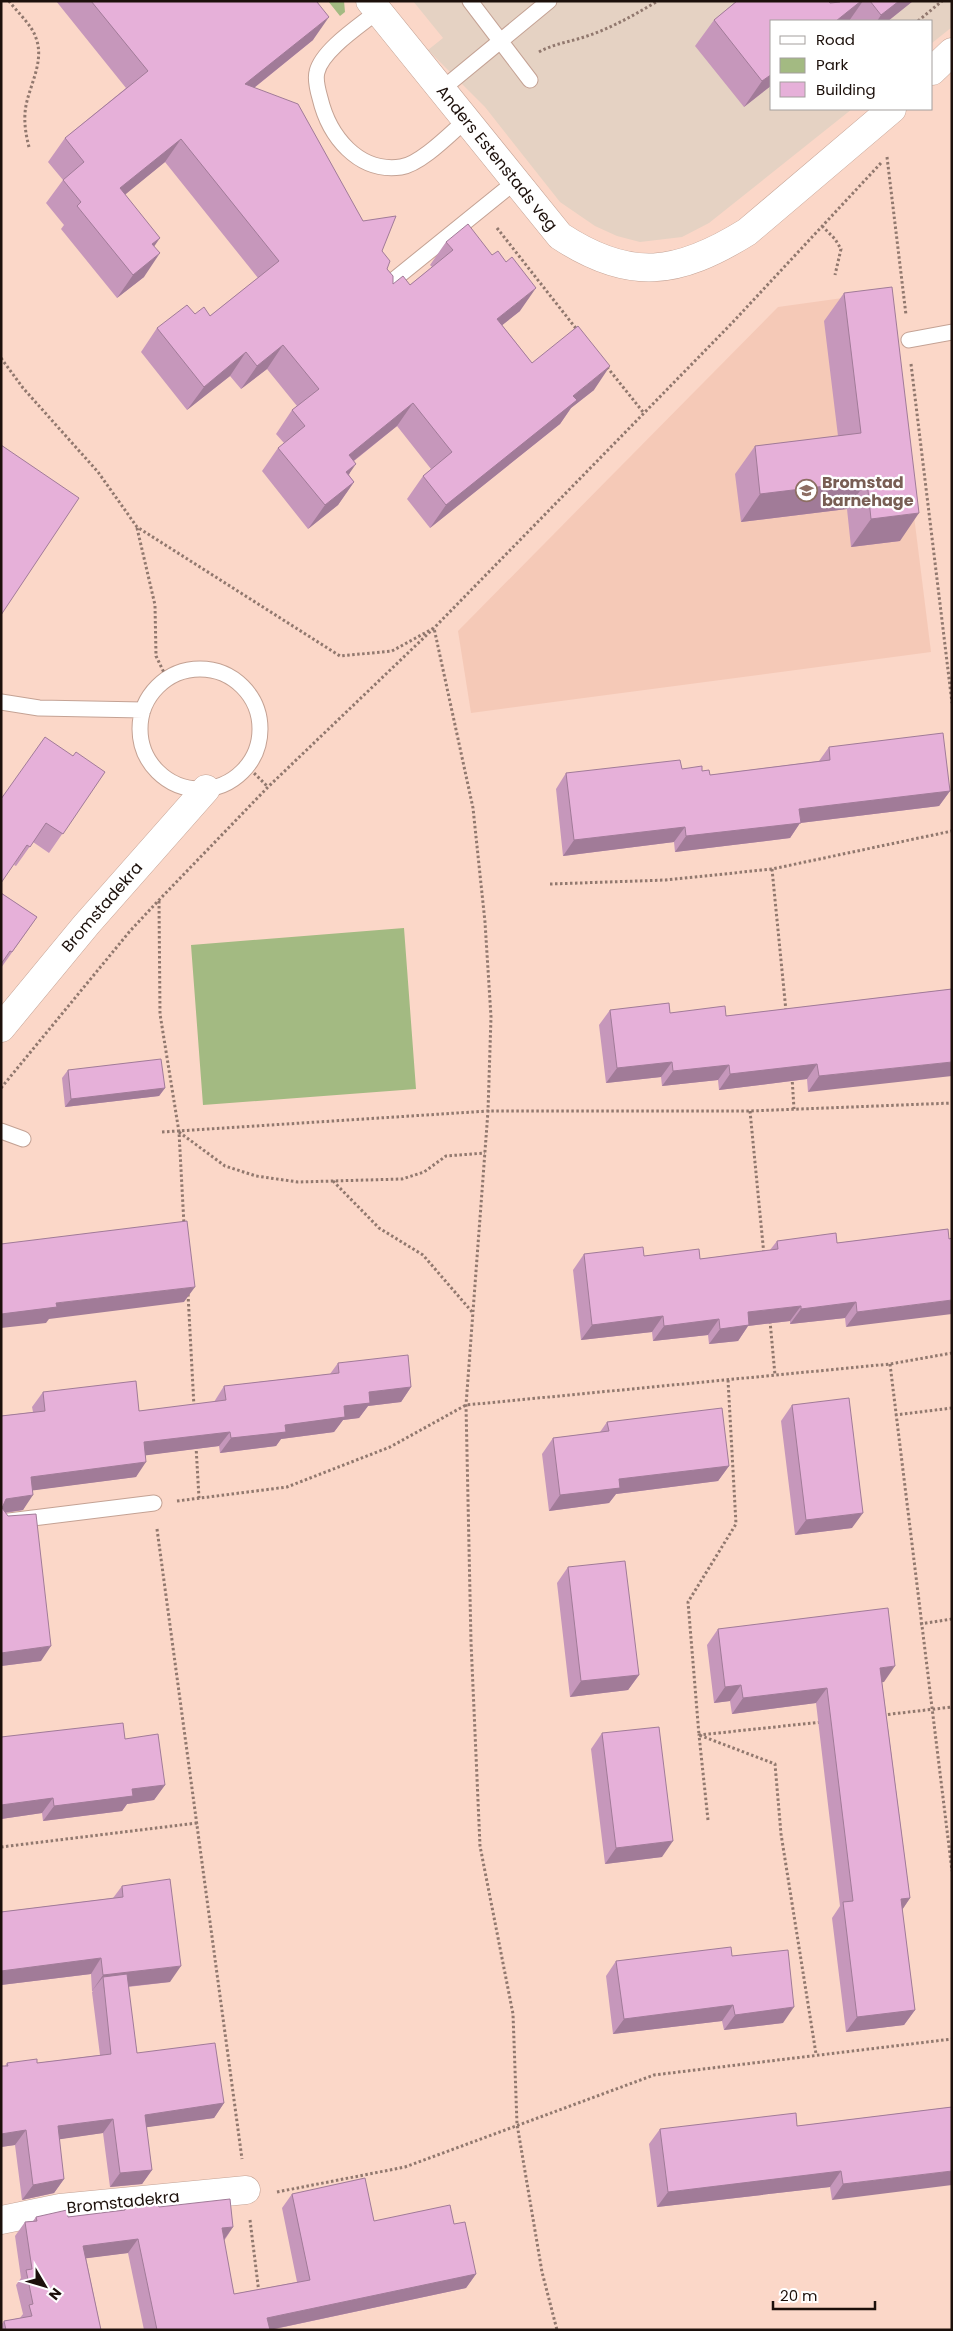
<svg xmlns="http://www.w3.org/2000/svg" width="953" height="2331" font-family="Poppins,sans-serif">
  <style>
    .commercial { fill: #e5d2c3 }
    .built { fill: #f5c9b7 }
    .green { fill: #a3ba82 }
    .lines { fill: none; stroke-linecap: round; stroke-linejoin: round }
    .service-casing { stroke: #c4a294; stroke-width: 17 }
    .minor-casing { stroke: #c4a294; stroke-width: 29 }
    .path { stroke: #91786e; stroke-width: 3; stroke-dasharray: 2.5 2.5; stroke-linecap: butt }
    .service { stroke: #fff; stroke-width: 15 }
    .minor { stroke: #fff; stroke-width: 28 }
    .wall { fill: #c697bb }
    .shaded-wall { fill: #a17b98 }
    .building { fill: #e6b0d9; stroke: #a17b98 }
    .labels { text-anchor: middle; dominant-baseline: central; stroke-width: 4.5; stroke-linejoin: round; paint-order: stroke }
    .street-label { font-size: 16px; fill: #1c100b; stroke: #fff }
    .education-label { font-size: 16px; font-weight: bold; fill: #785e54; stroke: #fff; text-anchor: start }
  </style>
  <rect width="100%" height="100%" fill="#fbd7c8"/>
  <path class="commercial" d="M413,1H952V27L932,43V21H772V109H852L709,223L682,237L640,242L617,236L595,226L560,202L485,107L428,50L443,38Z"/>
  <path class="built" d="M886,292L931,652L471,713L458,631L778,307Z"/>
  <path class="green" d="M328,1H344L345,12L340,16Z
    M404,928L416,1089L203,1105L191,945Z"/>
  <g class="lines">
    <defs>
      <path id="service" d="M470,1L530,80
        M378,11C361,25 322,50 317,72C315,79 318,91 320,98C329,136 358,173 401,167C421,164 451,133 466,120
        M441,90L549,1
        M380,291L516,181
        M909,340L952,332
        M140 729a60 60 0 1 1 120 0a60 60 0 1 1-120 0Z
        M1,702L39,708L143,710
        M1,1131L23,1139
        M1,1522L154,1503"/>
      <path id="minor" d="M370,1L560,236C630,282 678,275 747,232L892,109
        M932,71L952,52
        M1,1028L86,925L206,789
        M1,2220L60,2208L246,2190"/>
    </defs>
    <use href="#service" class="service-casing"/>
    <use href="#minor" class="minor-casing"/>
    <path class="path" d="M9,1C17,12 32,25 36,38C44,59 32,81 27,101C23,116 25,132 29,147
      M918,21L942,1
      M539,52C553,44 569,42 584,37C610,29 634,15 658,1
      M887,157L906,315
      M822,226L835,239L841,249L835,275
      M497,228L578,331
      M1,358L23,388L98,472L137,527L340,656L392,651L434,628L473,808L485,922L491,1017L488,1111L466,1405L471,1642L480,1846L513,2014L517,2124L542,2272L557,2330
      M911,364L952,703
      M607,367L643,412
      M137,528L155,605L156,656L167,679
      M247,766L268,787
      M772,869L786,1011
      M550,884L666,880L772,869L952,831
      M159,901L160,1014L179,1132L184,1225
      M792,1077L794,1109
      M1,1088L130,931L159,900L268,787L434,628L732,323L881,163
      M750,1111L764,1255
      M162,1132L488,1111H750L952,1103
      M179,1132L225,1166L256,1176L298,1182L402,1179L424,1172L446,1156L485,1153
      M333,1181L379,1228L423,1255L473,1313
      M188,1294L194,1407
      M770,1321L775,1375
      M890,1364L952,1871
      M728,1380L736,1524L688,1602L699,1735L775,1764L781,1834L816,2054
      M895,1415L952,1408
      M196,1446L199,1498
      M177,1501L287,1487L390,1447L466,1405L890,1364L952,1353
      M157,1529L242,2159
      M920,1624L952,1619
      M883,1715L952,1707
      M708,1820L699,1735L822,1722
      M1,1847L197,1823
      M277,2192L405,2167L654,2075L952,2039
      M250,2220L259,2293"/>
    <use href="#service" class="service"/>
    <use href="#minor" class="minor"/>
  </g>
  <path class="wall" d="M56,1H319L318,3L313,40L254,88L363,221L382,251L387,269L393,284L410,285L432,267L430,265L446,242L520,311L502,325L532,363L594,390L571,408L560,424L430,528L407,499L423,476L431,469L397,426L354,461L349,475L354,482L338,505L308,529L262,471L278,448L284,443L276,434L292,410L297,406L267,369L241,389L230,376L187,410L141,352L157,328L195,314L210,316L258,278L165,162L125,194L154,247L144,277L117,298L61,229L64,225L46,203L63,180L48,162L65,138L126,88Z
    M737,1H913L888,21H772V85L744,107L695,46L714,20Z
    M844,293L900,541L851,547L847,509L741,522L735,474L755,446L838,436L824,321Z
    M829,747L950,791L939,806L800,823L790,838L675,852L674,842L563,856L556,789L566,773L682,769L702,771L710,775L819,761Z
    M73,756L105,772L49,853L33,842L16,866L14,865Z
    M1,893L37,917L1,968Z
    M952,989L808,1092L807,1079L719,1090L718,1080L662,1086L661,1077L606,1083L599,1025L610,1010L726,1016Z
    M68,1070L165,1088L159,1096L65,1107L62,1078Z
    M948,1229L846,1327L845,1318L790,1324V1321L748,1326L738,1341L709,1344L708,1335L653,1341L652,1332L581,1340L573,1270L584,1254L644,1256L700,1259L770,1250L777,1241L837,1243Z
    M338,1363L411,1387L401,1402L368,1406L359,1418L343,1420L334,1432L281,1439L276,1446L220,1453L219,1446L146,1455L136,1477L33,1490L23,1510L6,1513L41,1661L1,1666V1416L33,1412L32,1407L43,1392L139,1411L214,1402L224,1386L330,1374Z
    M792,1405L852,1528L795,1535L781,1421Z
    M607,1422L729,1466L718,1481L616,1494L609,1503L549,1511L542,1454L553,1438L600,1432Z
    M568,1567L639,1675L628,1690L570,1697L557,1583Z
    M718,1629L884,1682H882L910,1898L902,1910L915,2010L904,2025L846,2032L832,1918L840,1906L816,1703L732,1714L730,1701L714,1703L707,1645Z
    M602,1733L662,1857L605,1864L591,1749Z
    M1,1737L125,1739L165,1785L154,1800L127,1804L122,1811L43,1821L42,1813L1,1819Z
    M122,1886L170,1982L128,1987L137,2053L224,2103L214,2118L146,2127L152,2170L142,2184L110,2187L103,2133L59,2139L64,2179L54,2193L22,2200L15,2145L1,2147V2066H5L7,2063H37L100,2055L92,1992L93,1991H92L91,1974L1,1985V1912L113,1898Z
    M732,1956L783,2023L724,2030L722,2021L613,2034L606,1976L616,1961Z
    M952,2107L832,2200L830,2187L657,2207L649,2144L660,2129L797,2126Z
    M292,2194L374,2221L454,2224L476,2274L466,2288L270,2330H144L128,2253L86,2258L101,2330H1V2325L4,2321L20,2318L23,2314L16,2285L21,2278L15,2236L25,2222L33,2221L36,2217H68L120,2211L124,2204L159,2207L233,2227L224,2241L234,2294L297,2282L282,2208Z"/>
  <path class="shaded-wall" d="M861,1H863L849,21H836Z
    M899,1H913L888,21H877L881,15Z
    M329,17L313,40L229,108L245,84Z
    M772,74V85L744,107L762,81Z
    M181,139L165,162L104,212L120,188Z
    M160,238L144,261L152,244Z
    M160,253L144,277L117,298L133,275Z
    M536,288L520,311L481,342L497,319Z
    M283,345L267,369L241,389L257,366Z
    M246,352L230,376L187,410L204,387Z
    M610,366L594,390L571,408L560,424L430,528L446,505L573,396Z
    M413,403L397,426L332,478L349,455Z
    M356,464L340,487L346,472Z
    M867,481L847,509L741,522L760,494Z
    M354,482L338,505L308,529L325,505Z
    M919,513L900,541L851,547L871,519Z
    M950,791L939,806L800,823L790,838L675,852L686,836L799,809Z
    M685,827L674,842L563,856L574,840Z
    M672,1062L661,1077L606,1083L617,1068Z
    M952,1062V1076L808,1092L819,1076Z
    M817,1064L807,1079L719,1090L730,1074Z
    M729,1065L718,1080L662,1086L673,1071Z
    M165,1088L159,1096L65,1107L71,1099Z
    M195,1287L184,1302L49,1319L46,1323L1,1328V1314L56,1303Z
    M952,1300V1314L846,1327L857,1312Z
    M856,1302L845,1318L790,1324L801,1309Z
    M801,1306L790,1321L748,1326L738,1341L709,1344L720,1329L748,1312Z
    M663,1316L652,1332L581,1340L592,1325Z
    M719,1319L708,1335L653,1341L664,1326Z
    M411,1387L401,1402L368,1406L359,1418L343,1420L334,1432L281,1439L276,1446L220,1453L231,1438L285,1425L369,1392Z
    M230,1432L219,1446L133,1457L144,1442Z
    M146,1462L136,1477L21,1492L31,1477Z
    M729,1466L718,1481L616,1494L609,1503L549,1511L560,1495L619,1479Z
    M33,1495L23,1510L1,1513V1506L6,1499Z
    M863,1513L852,1528L795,1535L806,1520Z
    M51,1646L41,1661L1,1666V1653Z
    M895,1666L884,1682L869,1684L880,1668Z
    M639,1675L628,1690L570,1697L581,1681Z
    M741,1685L730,1701L714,1703L725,1687Z
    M827,1688L816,1703L732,1714L743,1698Z
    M165,1785L154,1800L127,1804L122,1811L43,1821L54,1806L132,1789Z
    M53,1798L42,1813L1,1819V1805Z
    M673,1841L662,1857L605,1864L616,1848Z
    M910,1898L900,1913L901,1899Z
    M101,1958L91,1974L1,1985V1971Z
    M181,1966L170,1982L104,1989L103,1977L92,1991L103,1975Z
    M733,2005L722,2021L613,2034L624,2019Z
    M794,2007L783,2023L724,2030L735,2015Z
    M915,2010L904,2025L846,2032L857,2017Z
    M224,2103L214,2118L134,2129L145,2115Z
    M113,2119L103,2133L48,2141L58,2126Z
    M26,2130L15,2145L1,2147V2134Z
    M152,2170L142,2184L110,2187L120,2173Z
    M841,2171L830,2187L657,2207L668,2192Z
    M952,2171V2185L832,2200L843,2184Z
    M64,2179L54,2193L22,2200L33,2185Z
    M233,2227L223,2241L222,2228Z
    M138,2239L128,2253L73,2260L83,2246Z
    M476,2274L466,2288L269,2330L267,2318Z"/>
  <path class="building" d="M91,1H318L317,2L329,17L245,84L298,104L363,221L396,216L382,251L390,261L387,269L393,276V284L403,276L410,285L453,250L446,242L468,224L492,255L498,251L506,262L512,257L536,288L497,319L532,363L578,326L610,366L573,396L577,400L446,505L423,476L452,452L413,403L349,455L356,464L346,472L354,482L325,505L278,448L305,426L292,410L319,389L283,345L257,366L246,352L204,387L157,328L187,305L195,314L204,307L210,316L279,261L181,139L120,188L160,238L152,244L160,253L133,275L77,206L81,202L63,180L84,162L65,138L148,71Z
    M737,1H828L830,3L840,2V1H861L836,21H772V74L762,81L714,20Z
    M870,1H899L881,15Z
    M892,287L919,513L871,519L867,481L760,494L755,446L861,433L844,293Z
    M1,445L79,498L1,615Z
    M943,733L950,791L799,809L801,823L686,836L685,827L574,840L566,773L680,760L682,769L702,766V771L709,770L710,775L830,760L829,747Z
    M45,737L73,756L76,752L105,772L63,834L46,823L30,847L27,845L1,883V799Z
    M1,893L37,917L12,952L10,951L1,964Z
    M952,989V1062L819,1076L817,1064L730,1074L729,1065L673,1071L672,1062L617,1068L610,1010L669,1003L670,1013L725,1006L726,1016Z
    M161,1059L165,1088L71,1099L68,1070Z
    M187,1221L195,1287L56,1303L57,1307L1,1314V1244Z
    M948,1229L949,1239L952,1238V1300L857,1312L856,1302L801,1309V1306L748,1312L749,1325L720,1329L719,1319L664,1326L663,1316L592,1325L584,1254L643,1247L644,1256L699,1249L700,1259L778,1249L777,1241L836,1233L837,1243Z
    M408,1355L411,1387L369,1392L370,1403L344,1406L345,1417L285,1425L286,1432L231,1438L230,1432L144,1442L146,1462L31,1477L33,1495L6,1499L2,1508L8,1516L36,1514L51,1646L1,1653V1416L45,1411L43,1392L136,1381L139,1411L226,1400L224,1386L339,1373L338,1363Z
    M849,1398L863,1513L806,1520L792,1405Z
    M722,1408L729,1466L619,1479L620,1488L560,1495L553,1438L609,1431L607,1422Z
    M625,1561L639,1675L581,1681L568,1567Z
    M888,1608L895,1666L880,1668L910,1898L901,1899L915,2010L857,2017L843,1902L853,1901L827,1688L743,1698L741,1685L725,1687L718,1629Z
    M123,1723L125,1739L158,1734L165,1785L132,1789L133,1796L54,1806L53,1798L1,1805V1737Z
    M659,1727L673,1841L616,1848L602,1733Z
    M170,1879L181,1966L103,1975L101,1958L1,1971V1912L123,1897L122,1886Z
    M731,1947L732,1956L788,1950L794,2007L735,2015L733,2005L624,2019L616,1961Z
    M127,1974L137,2053L215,2043L224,2103L145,2115L152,2170L120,2173L113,2119L58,2126L64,2179L33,2185L26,2130L1,2134V2066H8L7,2063L37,2059V2063L111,2054L103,1977Z
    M952,2107V2171L843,2184L841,2171L668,2192L660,2129L796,2113L797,2126Z
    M365,2178L374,2221L450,2205L454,2224L465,2222L476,2274L267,2318L270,2330H157L138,2239L83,2246L101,2330H6L4,2321L32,2316L29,2305L33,2304L26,2270L32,2269L25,2222L37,2221L36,2217L67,2210L68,2217L125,2210L124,2204L156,2201L159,2207L230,2199L233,2227L222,2228L234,2294L310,2280L292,2194Z"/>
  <defs>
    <symbol id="school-ring" viewBox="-11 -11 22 22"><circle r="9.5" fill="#fff" stroke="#8d6e63" stroke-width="1.5"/><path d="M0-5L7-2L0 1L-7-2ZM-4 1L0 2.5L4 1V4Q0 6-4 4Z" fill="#8d6e63"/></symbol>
  </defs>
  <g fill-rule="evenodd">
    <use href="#school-ring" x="794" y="478" width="25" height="25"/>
  </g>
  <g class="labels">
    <g class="street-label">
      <text transform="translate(497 158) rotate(51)">Anders Estenstads veg</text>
      <text transform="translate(102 907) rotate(-49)">Bromstadekra</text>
      <text transform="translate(123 2202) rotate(-6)">Bromstadekra</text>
    </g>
    <g class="education-label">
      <text x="822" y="482">Bromstad<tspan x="822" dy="18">barnehage</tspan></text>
    </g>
  </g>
  <rect width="953" height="2331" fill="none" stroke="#1c100b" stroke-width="5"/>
  <rect x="770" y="20" width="162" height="90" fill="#ffffff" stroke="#a49f9d"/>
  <rect x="780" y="36" width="25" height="8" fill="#ffffff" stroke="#a49f9d"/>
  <text x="816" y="45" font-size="15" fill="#1c100b">Road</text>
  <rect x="780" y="58" width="25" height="15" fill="#a3ba82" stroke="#a49f9d"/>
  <text x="816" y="70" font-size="15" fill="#1c100b">Park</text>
  <rect x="780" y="82" width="25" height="15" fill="#e6b0d9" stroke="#a49f9d"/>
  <text x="816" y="95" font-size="15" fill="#1c100b">Building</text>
  <g transform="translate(45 2286) rotate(128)" stroke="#ffffff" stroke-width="4" paint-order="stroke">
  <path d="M0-4L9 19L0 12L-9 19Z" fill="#1c100b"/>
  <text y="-8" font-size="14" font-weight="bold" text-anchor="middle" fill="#1c100b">N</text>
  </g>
  <path d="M773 2301v8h102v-8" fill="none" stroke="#1c100b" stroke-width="2.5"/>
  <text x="780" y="2301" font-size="15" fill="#1c100b" stroke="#ffffff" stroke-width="4" paint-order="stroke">20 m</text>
</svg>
